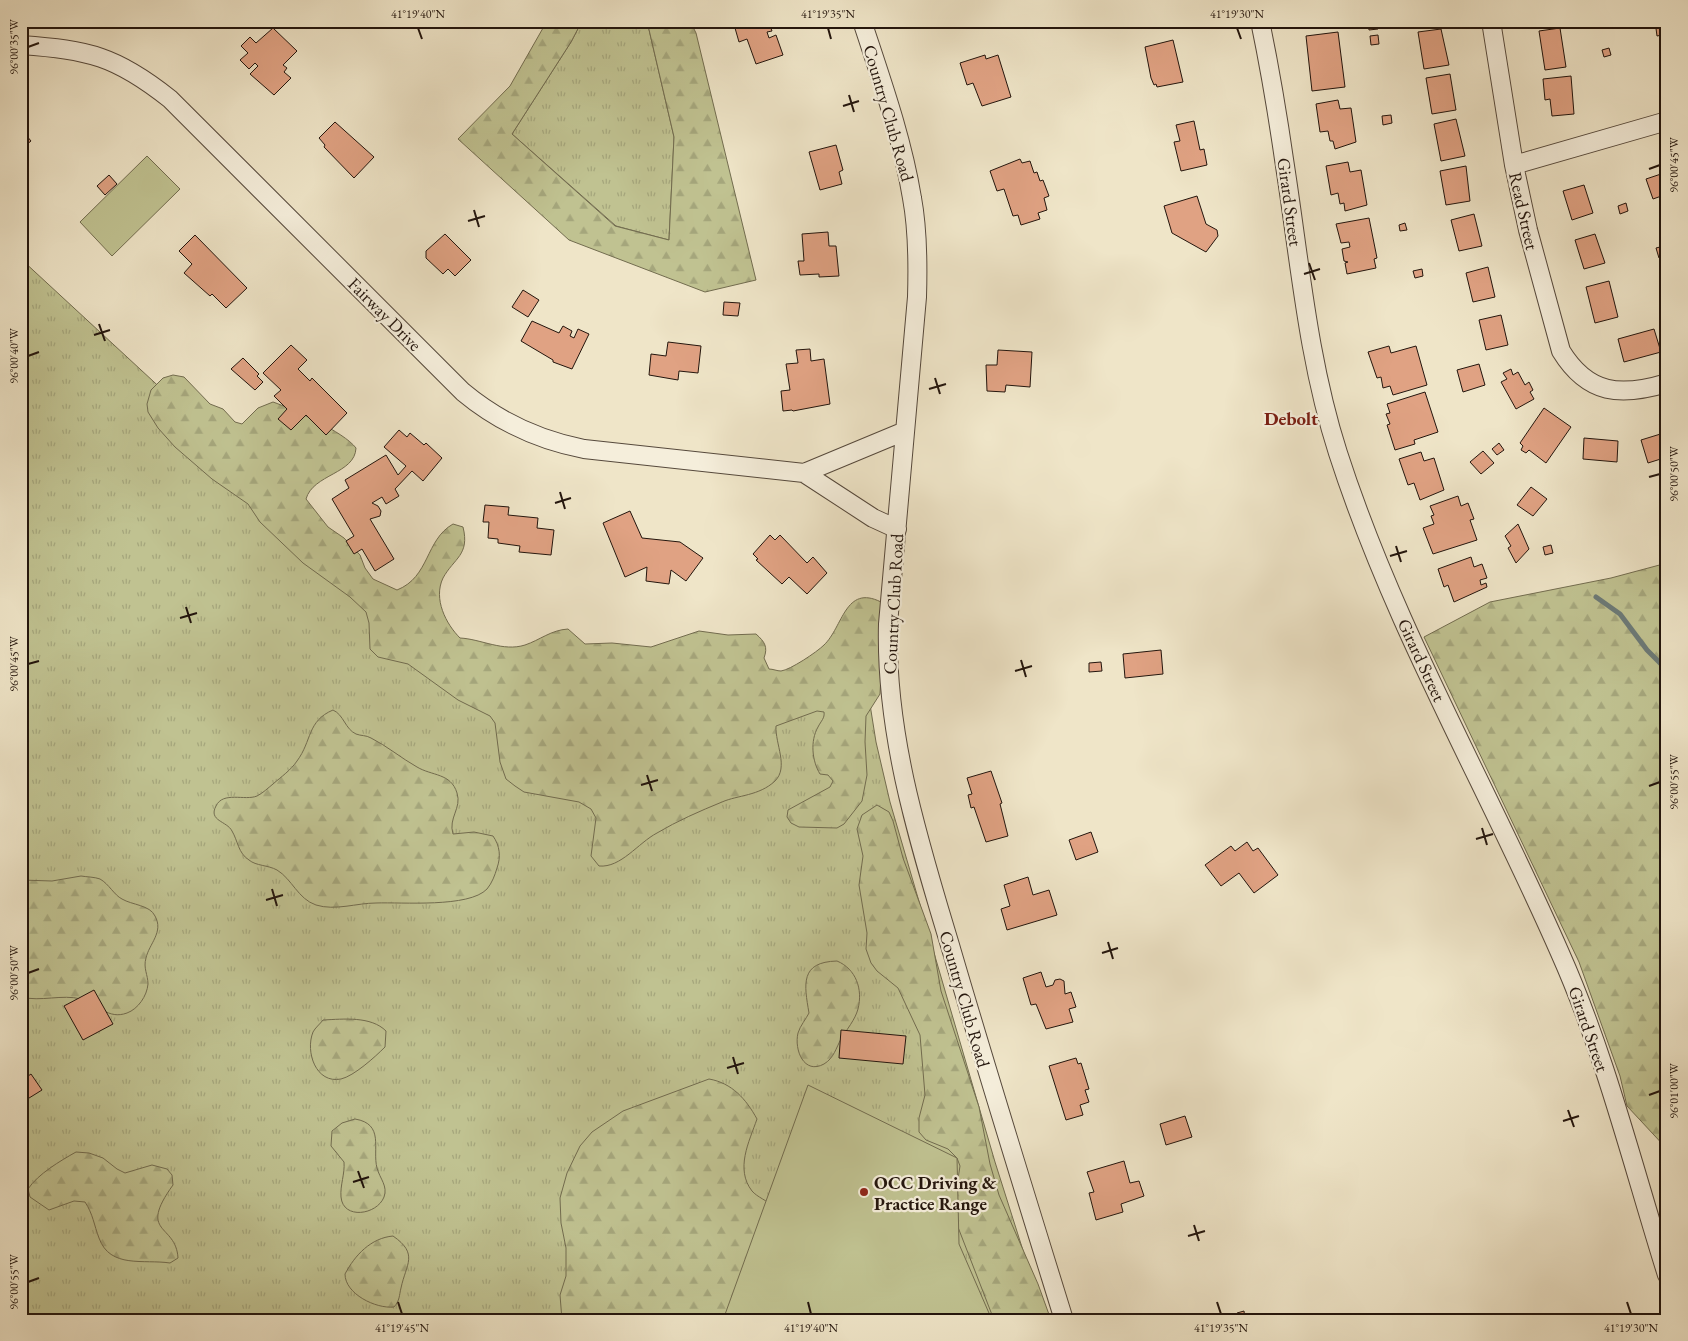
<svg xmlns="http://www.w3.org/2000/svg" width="1688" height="1341" font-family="'EB Garamond',serif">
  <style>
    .grass { fill: url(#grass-tufts); stroke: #726c4f }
    .forest { fill: url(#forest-firs); stroke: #726c4f }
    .pitch { fill: #c0c291; stroke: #726c4f }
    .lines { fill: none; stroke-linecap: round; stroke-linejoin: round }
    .stream { stroke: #6c7a77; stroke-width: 5 }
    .building { fill: #e0a283; stroke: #23150d }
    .minor-casing { stroke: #56493c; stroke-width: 20 }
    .minor { stroke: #f5eedb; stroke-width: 18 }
    .ticks { fill: none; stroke: #23150d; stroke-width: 2 }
    .poi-dot { fill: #8f2418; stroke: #f5eedb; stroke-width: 2 }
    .labels { text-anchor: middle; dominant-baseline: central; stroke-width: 4.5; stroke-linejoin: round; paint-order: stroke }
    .street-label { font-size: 18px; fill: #23150d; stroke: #f5eedb }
    .poi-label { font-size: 18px; font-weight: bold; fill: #23150d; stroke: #f5eedb; text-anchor: start }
    .neighbourhood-label { font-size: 19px; font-weight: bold; fill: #7a1f14; stroke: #f5eedb }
    .neatline { fill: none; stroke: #23150d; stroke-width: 2 }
    .ticks-label { font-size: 12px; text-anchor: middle; fill: #23150d }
  </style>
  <defs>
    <pattern id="grass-tufts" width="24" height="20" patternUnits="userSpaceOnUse" patternTransform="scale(1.25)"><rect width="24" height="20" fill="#c0c291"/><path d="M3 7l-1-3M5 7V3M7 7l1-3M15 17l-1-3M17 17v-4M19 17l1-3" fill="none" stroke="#a5a67c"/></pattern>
    <pattern id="forest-firs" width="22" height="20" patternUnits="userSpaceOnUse" patternTransform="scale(1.25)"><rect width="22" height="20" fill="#c0c291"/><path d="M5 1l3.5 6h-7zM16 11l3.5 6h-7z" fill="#a5a67c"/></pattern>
  </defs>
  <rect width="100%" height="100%" fill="#efe5c8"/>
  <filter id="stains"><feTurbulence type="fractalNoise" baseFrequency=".004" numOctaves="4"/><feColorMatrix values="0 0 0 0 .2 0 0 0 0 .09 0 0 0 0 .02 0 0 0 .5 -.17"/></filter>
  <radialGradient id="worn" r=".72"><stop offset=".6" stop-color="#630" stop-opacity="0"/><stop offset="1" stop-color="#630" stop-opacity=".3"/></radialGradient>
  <path class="grass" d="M582,21H647L674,137L669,240L616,226L512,134L571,42Z
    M21,259L512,713L868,692L876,742L890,802L995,1162L1045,1320H21Z"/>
  <path class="forest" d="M547,21H582L571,42L512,134L615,226L669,240L674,137L647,21H690L696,33L756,280L705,292L569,240L458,139L510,86Z
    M173,375L184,377L210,404L223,409L235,422L242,424L258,408L273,402C293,409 344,432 356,448C355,474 313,474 306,499L328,527L344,538L360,555L365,568L373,579L397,590C430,577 425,540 453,524L463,527C470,555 454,558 443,578C433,599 446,624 460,638C481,639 503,652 525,645C540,640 551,630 568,629L585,644L612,643L651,647L699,631L728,635L756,634C765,642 768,647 764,658L769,669C773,669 777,671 781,671C790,670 817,652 824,645C843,627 845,584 881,602L883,637L880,694L866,716L865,742L867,775L862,801L844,824L837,828L799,827L791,823L787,817L788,810L830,787L833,781L828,775L820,774C812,761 810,741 818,727C821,721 825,718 824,712L817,711L776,726C775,744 789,767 775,781C759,796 738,795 722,802C700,811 677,821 657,833C638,843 621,868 599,866L591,856L596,818L591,809L579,802L524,792L515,786L506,779L500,762L495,723L490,716L458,700L408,664L378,657L370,649L369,623L366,612L350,597L303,563L260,522L248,504L212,479L175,447L158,428L148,412L147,404L151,390L163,378Z
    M1667,563V1149L1627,1106L1620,1076L1579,962L1424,637L1490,602L1611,578Z
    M333,710C344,715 345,729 356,734C361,736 366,735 371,738C387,746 401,758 417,767C432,776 451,773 457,793C462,808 448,818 453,834L474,832L493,836C500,846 501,857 497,868C495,875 492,883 487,889C469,908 402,902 376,903C357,903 335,911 316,905C298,899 292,879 277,870C268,865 256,866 249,860C238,853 238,841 232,831C227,821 208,821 216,806C223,791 245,801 257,796C263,793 268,788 273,784C281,777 291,770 297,761C312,741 307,721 333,710Z
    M877,805L889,812L893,821L903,858L931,934L941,991L979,1107L990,1164L999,1195L1038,1284L1051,1320H994L956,1222L954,1205L960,1166L957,1158L948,1149L926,1140L919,1132V1118L925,1095L920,1035L898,988L877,971L871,963L866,949L867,933L859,885L863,856L857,829L862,815Z
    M81,876C87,877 95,877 100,879C109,884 114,895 122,899C132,905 150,905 155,916C164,932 149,944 146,958C143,968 148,975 148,984C147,996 138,1009 127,1013C108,1020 98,1004 81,999C62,994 41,1002 21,997V880L52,881Z
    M837,961C856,969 863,989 858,1009C855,1020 847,1029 841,1039C836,1048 834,1058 824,1064C804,1075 794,1050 798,1033C800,1026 806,1019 809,1013C804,984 800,962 837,961Z
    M323,1020C344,1019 371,1016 386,1031L385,1047C375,1057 354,1076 341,1079C316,1084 305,1052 313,1032C315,1028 320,1024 323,1020Z
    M709,1079C732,1083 746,1099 757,1119C749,1142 735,1169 752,1191C757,1197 768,1201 774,1207L731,1320H562L560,1295L566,1276V1248L561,1223L560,1198L567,1173L580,1146L592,1132L623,1111Z
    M355,1119C385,1124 372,1149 377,1168C380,1179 388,1186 384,1197C377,1215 343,1220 341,1197C340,1185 345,1174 344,1162L331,1146L332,1131L342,1123Z
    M76,1152L89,1153L103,1158L117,1169L125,1173L152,1165L167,1169L172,1175L173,1185C137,1235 176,1223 178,1258L170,1263C144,1259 110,1269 99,1238C94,1225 93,1214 85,1202L74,1201L49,1210L30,1197L28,1189C38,1174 60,1161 76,1152Z
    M393,1236C419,1254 406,1264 401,1288C399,1296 400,1300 394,1307C376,1309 345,1294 345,1274C355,1255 371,1238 393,1236Z"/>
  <path class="pitch" d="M147,156L180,189L112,256L80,222Z
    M808,1085L957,1158L959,1244L992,1320H723Z"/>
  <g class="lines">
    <path class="stream" d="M1596,597L1620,614L1647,650L1667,670"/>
  </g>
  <path class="building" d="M739,21H768L772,31L767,32L769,38L776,35L783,55L756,64L747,39L739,42L735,28L741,26Z
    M1655,21H1667V34L1657,36Z
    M1378,23V29L1369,30L1368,24Z
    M273,28L297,51L283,65L287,68L284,72L291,78L274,95L250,74L258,66L255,63L249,69L240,60L248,53L241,46L250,37L256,43Z
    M1560,28L1566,67L1545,70L1539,31Z
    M1441,29L1449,65L1424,69L1418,32Z
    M1338,32L1345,87L1312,91L1306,36Z
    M1378,35L1379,44L1371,45L1370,36Z
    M1173,40L1183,82L1157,87L1156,84L1154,85L1151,78L1145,47Z
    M1609,48L1611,55L1604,57L1602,50Z
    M1667,48V80H1664L1660,49Z
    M985,55L986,59L998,55L1011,97L982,106L973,83L967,85L960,63Z
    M1450,74L1456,110L1432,114L1426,78Z
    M1571,76L1574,114L1552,116L1550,99L1545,100L1543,79Z
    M1338,100L1340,109L1351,108L1356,142L1335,149L1333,141H1330L1328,131L1320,132L1316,104Z
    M1391,115L1392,123L1383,125L1382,116Z
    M1456,119L1465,156L1441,161L1434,124Z
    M1194,121L1200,150L1204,149L1207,165L1181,171L1174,142L1180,141L1176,125Z
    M335,122L374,157L354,178L324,147L325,145L319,138Z
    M21,129L31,141L21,149Z
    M836,145L843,170L839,172L842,184L820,190L809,152Z
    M1020,159L1022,163L1030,161L1034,173L1037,172L1040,181L1043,180L1049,196L1044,198L1047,210L1038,213L1040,219L1021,225L1018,215L1013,216L1004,189L997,191L990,171Z
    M1348,162L1350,172L1361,170L1367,205L1345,211L1344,203L1340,204L1338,193L1331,195L1326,166Z
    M1466,166L1470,201L1446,205L1440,171Z
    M1667,172V194L1653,199L1646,179Z
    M109,175L117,184L105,195L97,186Z
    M1584,185L1593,213L1572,220L1563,191Z
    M1197,196L1206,224L1217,230L1218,236L1206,252L1172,233L1164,206Z
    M1626,203L1628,211L1620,214L1618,206Z
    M1474,214L1482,246L1459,251L1451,220Z
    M1369,218L1377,258L1374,259L1376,268L1347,274L1345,263L1348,262L1344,261L1342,249L1350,247L1349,242L1341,243L1336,224Z
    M1405,223L1407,230L1400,231L1399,225Z
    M828,232L829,246H836L839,276L819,277V274L800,275L798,261H804L802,234Z
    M445,234L471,260L455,276L448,269L443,274L426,258V251Z
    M1595,234L1605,263L1584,269L1575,240Z
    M195,235L247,288L226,308L212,294L210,296L184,273L192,264L179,251Z
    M1664,246L1666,256L1659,258L1656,248Z
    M1488,267L1495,297L1473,302L1466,273Z
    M1422,269L1423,276L1415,278L1413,271Z
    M1609,281L1618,317L1595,323L1586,287Z
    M523,290L539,300L528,317L512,307Z
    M724,302L740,303L738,316L723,315Z
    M1501,315L1508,345L1486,350L1479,320Z
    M532,321L559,333L563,326L572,331L570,336L574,338L578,329L589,334L572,369L553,362V360L521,341Z
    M1654,329L1661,352L1624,362L1618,339Z
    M668,342L701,346L698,373L679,371L678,380L649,375L651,354L666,356Z
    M291,345L307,360L298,369L310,381L312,378L347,413L326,435L306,415L291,430L278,419L287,409L274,396L281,390L263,373Z
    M1389,346L1391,353L1416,346L1427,385L1393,395L1390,386L1383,388L1381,377L1377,378L1368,352Z
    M810,349L811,361L824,359L830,404L793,411L792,410L783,411L781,391L790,390L786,364L798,363L796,350Z
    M998,350L1032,352L1030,387L1006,385L1005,392L987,391L986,365H997Z
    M243,358L259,374L257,376L263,382L255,390L231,369Z
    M1479,364L1485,385L1463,392L1457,370Z
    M1511,369L1513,375L1518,372L1525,385L1529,382L1533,390L1530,392L1534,399L1516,409L1501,382L1507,379L1503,373Z
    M1425,392L1438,432L1414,440L1415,444L1395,450L1387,425L1390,424L1386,414L1390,413L1387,404Z
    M1544,408L1571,427L1546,463L1529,450L1526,453L1521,450L1523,446L1520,443Z
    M399,430L407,437L410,433L424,445L426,443L442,458L423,481L412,471L395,489L399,496L386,504L382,497L372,503L378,506L381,511L380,516L370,519L394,559L375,571L362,549L354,554L346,541L354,536L332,499L349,488L345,480L386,455L398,475L406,466L384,447Z
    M1667,432V457L1648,463L1641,440Z
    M1584,438L1618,441L1617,462L1583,459Z
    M1499,443L1504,450L1497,455L1492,449Z
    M1483,451L1494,463L1481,474L1470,462Z
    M1421,452L1424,461L1434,458L1444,490L1420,500L1414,483L1408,485L1399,459Z
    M1531,487L1547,499L1533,516L1517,505Z
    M1458,496L1461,506L1468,503L1474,519L1470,520L1477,540L1433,554L1423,528L1434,524L1431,516L1434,515L1430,506Z
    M485,505L509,507L508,515L538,518L537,528L554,530L551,555L519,552L520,546L498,543V539L488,538L489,522H483Z
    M630,511L642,538L680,542L703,558L686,581L671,570L669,584L646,581L647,567L625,577L603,523Z
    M1518,524L1529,549L1516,563L1508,548L1511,546L1505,536Z
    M770,535L775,540L780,535L807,563L813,557L827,573L807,594L789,577L782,584L756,560L758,559L753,554Z
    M1551,545L1553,553L1545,555L1543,547Z
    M1471,557L1474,567L1482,564L1487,578L1480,580L1481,585L1486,583L1487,587L1454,602L1448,585L1444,587L1438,569Z
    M1161,650L1163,674L1125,678L1123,654Z
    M1101,662L1102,671L1089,672V663Z
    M991,771L1002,803L1000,804L1008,836L986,842L974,807L971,808L968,795L972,794L967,778Z
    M1091,832L1098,852L1076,860L1069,840Z
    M1247,842L1253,851L1258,848L1278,875L1254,893L1239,873L1221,886L1205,865L1231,846L1235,851Z
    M1028,877L1033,895L1049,890L1057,915L1007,930L1001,909L1010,906L1004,885Z
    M1041,972L1046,987L1053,985L1055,980L1060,979L1064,981L1065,994L1071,992L1076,1007L1069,1009L1073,1022L1046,1029L1036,1004L1031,1005L1023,978Z
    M94,990L113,1024L83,1040L64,1006Z
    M841,1030L906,1036L903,1064L839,1058Z
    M1076,1058L1078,1064L1081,1063L1089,1089L1085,1090L1089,1102L1080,1105L1083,1115L1066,1120L1049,1066Z
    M31,1074L42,1090L21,1103V1081Z
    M1185,1116L1192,1137L1166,1145L1160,1124Z
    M1124,1161L1130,1183L1139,1181L1144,1196L1121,1204L1123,1212L1096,1220L1089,1193L1094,1192L1087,1172Z
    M1244,1311L1245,1320H1238L1237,1313Z"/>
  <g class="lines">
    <defs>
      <path id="minor" d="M862,21C881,79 902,137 912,198C918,230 918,264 917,297L888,624C885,737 920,845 952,952C988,1075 1026,1197 1064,1320
        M1260,21C1270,69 1278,117 1285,166C1300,263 1308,360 1338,453C1394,627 1487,786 1560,953C1606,1056 1633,1167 1667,1275
        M1491,21L1514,165L1528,230L1561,351C1588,395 1621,397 1667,383
        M21,45C89,50 116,56 170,99L463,392C499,422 538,440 584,449L804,473L873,518L897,529
        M1514,165L1667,121
        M804,473L905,431"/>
    </defs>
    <use href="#minor" class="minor-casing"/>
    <use href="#minor" class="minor"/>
  </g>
  <path class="ticks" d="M418,28L422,39M828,28L831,39M1237,28L1241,39M28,47L39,43M849,95L854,112M843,106L859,101M1649,169L1660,165M474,210L479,227M468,221L485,216M1309,263L1315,280M1304,274L1320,269M99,324L105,341M94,335L110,330M28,356L39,352M935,378L940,394M929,389L946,384M1649,477L1660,474M560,492L565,509M555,503L571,498M1396,546L1401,562M1390,556L1407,551M186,607L191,623M180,618L197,613M1021,660L1026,677M28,664L39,661M1015,671L1032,666M647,775L652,791M641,785L658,780M1649,786L1660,782M1482,828L1487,845M1476,839L1493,834M272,889L277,906M266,900L283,895M1108,942L1113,959M1102,953L1118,948M28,973L39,969M733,1057L738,1074M727,1068L744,1063M1649,1095L1660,1091M1568,1110L1574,1127M1563,1121L1579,1116M358,1171L364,1188M353,1182L369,1177M1194,1225L1199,1241M1188,1236L1205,1231M28,1282L39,1278M398,1302L402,1314M808,1302L811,1314M1217,1302L1221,1314M1627,1302L1631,1314"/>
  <circle class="poi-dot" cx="864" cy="1192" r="5"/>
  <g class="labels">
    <g class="street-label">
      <text transform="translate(889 113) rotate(74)">Country Club Road</text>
      <text transform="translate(1290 202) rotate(82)">Girard Street</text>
      <text transform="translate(1524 211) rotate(77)">Read Street</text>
      <text transform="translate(385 314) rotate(45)">Fairway Drive</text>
      <text transform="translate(893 604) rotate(-87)">Country Club Road</text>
      <text transform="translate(1422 660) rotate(65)">Girard Street</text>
      <text transform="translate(965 999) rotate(74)">Country Club Road</text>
      <text transform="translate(1589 1029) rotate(71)">Girard Street</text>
    </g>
    <g class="poi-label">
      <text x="874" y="1182">OCC Driving &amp;<tspan x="874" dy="21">Practice Range</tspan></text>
    </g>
    <g class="neighbourhood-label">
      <text x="1291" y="418">Debolt</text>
    </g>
  </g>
  <rect width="1688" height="1341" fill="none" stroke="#efe5c8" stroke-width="55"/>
  <rect x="28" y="28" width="1632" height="1286" class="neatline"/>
  <g class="ticks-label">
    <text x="418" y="18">41°19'40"N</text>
    <text x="828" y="18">41°19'35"N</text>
    <text x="1237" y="18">41°19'30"N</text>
    <text transform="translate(14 47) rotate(-90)" y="4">96°00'35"W</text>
    <text transform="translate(1674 165) rotate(-90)" y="4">96°00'45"W</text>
    <text transform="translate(14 356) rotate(-90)" y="4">96°00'40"W</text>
    <text transform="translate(1674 474) rotate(-90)" y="4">96°00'50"W</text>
    <text transform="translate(14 664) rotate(-90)" y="4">96°00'45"W</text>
    <text transform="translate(1674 782) rotate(-90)" y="4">96°00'55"W</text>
    <text transform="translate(14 973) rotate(-90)" y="4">96°00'50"W</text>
    <text transform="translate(1674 1091) rotate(-90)" y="4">96°01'00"W</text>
    <text transform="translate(14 1282) rotate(-90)" y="4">96°00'55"W</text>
    <text x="402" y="1332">41°19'45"N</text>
    <text x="811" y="1332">41°19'40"N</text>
    <text x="1221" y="1332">41°19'35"N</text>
    <text x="1631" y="1332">41°19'30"N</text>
  </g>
  <rect width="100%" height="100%" filter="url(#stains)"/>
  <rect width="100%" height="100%" fill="url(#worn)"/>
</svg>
